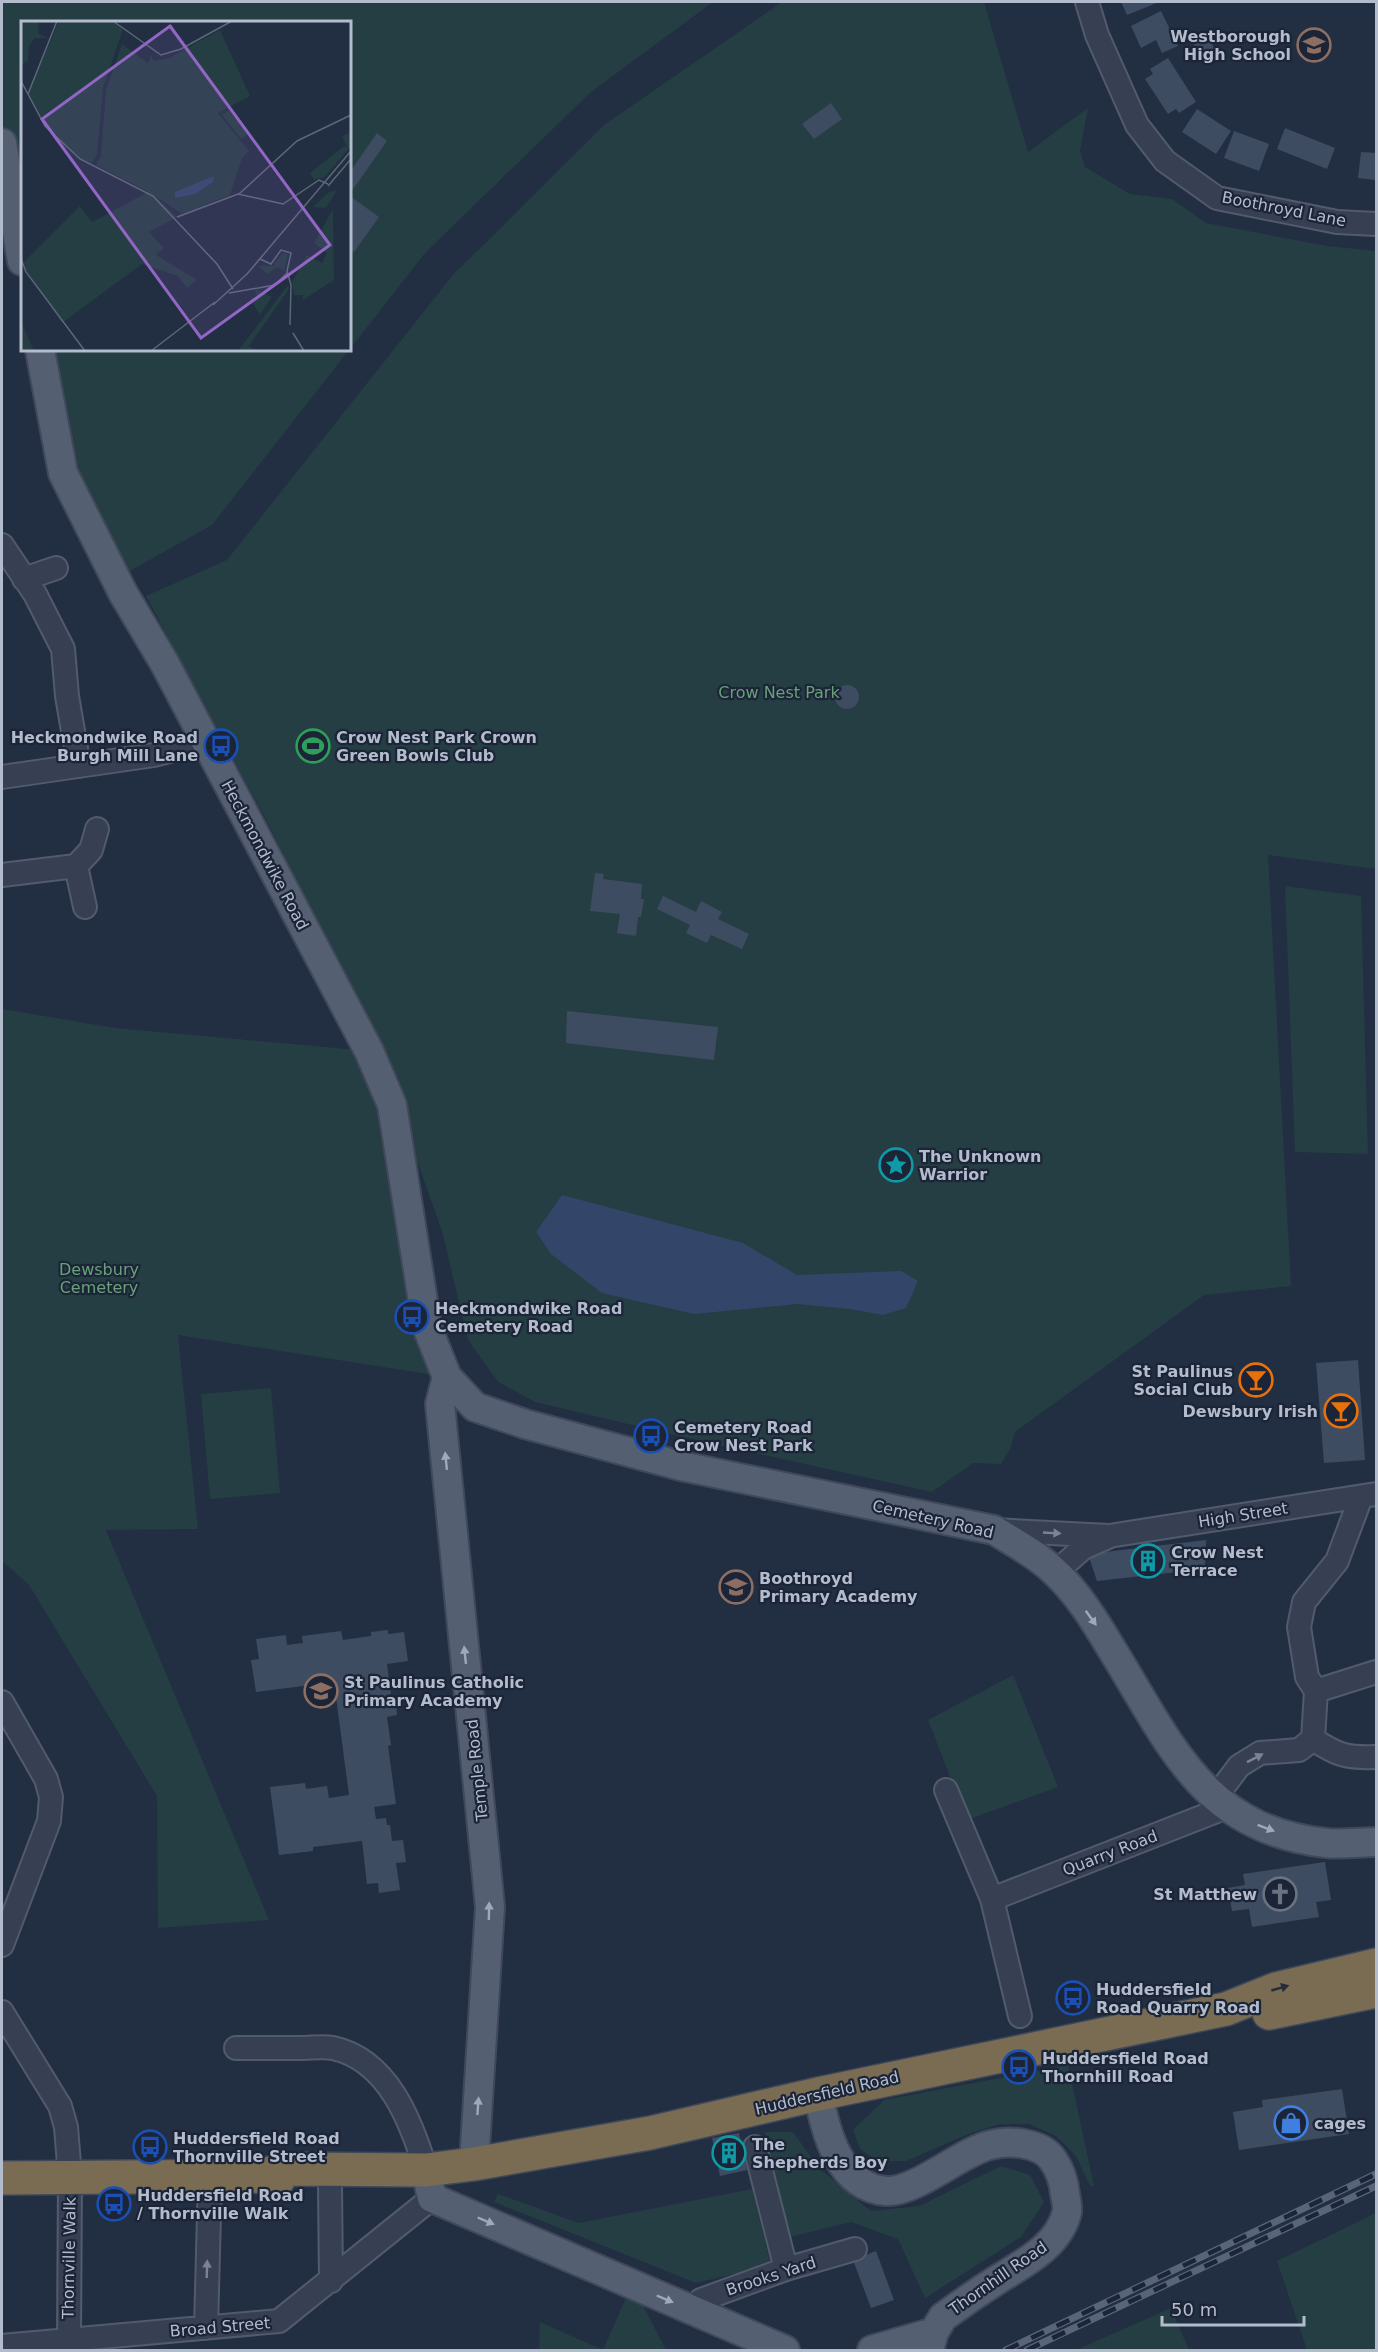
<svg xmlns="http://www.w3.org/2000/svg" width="1378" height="2352" font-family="'DejaVu Sans',sans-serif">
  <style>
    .green { fill: #243e43 }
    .water { fill: #334669 }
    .building { fill: #3e4c62 }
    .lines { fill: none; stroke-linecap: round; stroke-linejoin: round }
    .minor-casing { stroke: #525b6c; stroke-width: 26 }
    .major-casing { stroke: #40495b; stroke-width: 32 }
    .highway-casing { stroke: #3f4859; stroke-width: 36 }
    .minor { stroke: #374052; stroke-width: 22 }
    .major { stroke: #555f72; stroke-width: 28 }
    .highway { stroke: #796c53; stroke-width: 33 }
    .rail-casing { stroke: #586479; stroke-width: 7 }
    .rail { stroke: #1c2537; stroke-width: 4.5; stroke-dasharray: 14; stroke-linecap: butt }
    .oneway { fill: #a0a9ba }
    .oneway2 { fill: #7b8495 }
    .oneway3 { fill: #252c3a }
    .labels { text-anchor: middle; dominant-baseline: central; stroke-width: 4.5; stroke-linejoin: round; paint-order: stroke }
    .poi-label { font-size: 16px; font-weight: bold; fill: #b3bccc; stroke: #1c2537; text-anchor: start }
    .street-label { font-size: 16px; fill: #b3bccc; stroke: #1c2537 }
    .park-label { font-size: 16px; fill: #68a078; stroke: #1c2537 }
    .inset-road { fill: none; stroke: #5c6779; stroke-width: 1.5 }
    .view { fill: #9166c4; fill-opacity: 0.15; stroke: #9166c4; stroke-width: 3 }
    .inset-edge { fill: none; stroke: #b3bccc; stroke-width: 3 }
  </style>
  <rect width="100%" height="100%" fill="#222e42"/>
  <path class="green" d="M2,2H713L591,92L425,253L350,349V22H22V261L2,143Z
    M782,2H984L1028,152L1088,108L1080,151L1085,167L1130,194L1172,199L1206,223L1327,246L1376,251V869L1268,855L1291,1286L1204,1295L1015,1432L1010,1449L1001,1464L973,1463L932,1492L683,1437L535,1402L498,1382L468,1340L442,1231L367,1022L271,829L146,596L227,560L452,276L604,125Z
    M40,350H349L212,525L130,571L63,473Z
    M1285,886L1361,896L1368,1154L1295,1152Z
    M2,1009L115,1028L369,1051L447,1377L178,1335L198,1529L106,1530L269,1920L158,1928L157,1796L29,1585L2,1561Z
    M271,1388L280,1493L210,1499L201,1394Z
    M1013,1675L1058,1787L967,1820L928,1720Z
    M1068,2065L1094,2186H1090L1076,2156L1056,2136L1029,2124H1000L971,2133L906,2161H877L860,2149L853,2130L884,2100Z
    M793,2132L819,2168L871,2211L919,2206L1001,2166L1030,2175L1044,2202L1021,2237L925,2298L898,2239L851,2222L790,2237L765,2132Z
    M752,2189L771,2265L696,2283L494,2202L498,2194L579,2223Z
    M1376,2213V2350H1307L1277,2261Z
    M632,2284L666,2350H539L540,2322L603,2350Z
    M1171,2308L1189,2350H1076Z"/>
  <path class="water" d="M562,1195L743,1243L797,1275L901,1271L918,1281L906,1308L883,1315L850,1309L797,1304L694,1314L602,1293L551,1254L536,1232Z"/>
  <path class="building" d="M1121,2H1159L1127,15Z
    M1161,11L1178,46L1162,53L1156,40L1141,48L1131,26Z
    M1209,36L1215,51L1199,57L1193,43Z
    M1168,58L1196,102L1179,113L1176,109L1168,114L1145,79L1153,74L1150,69Z
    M831,103L842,119L814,139L802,124Z
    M1197,109L1231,131L1216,154L1182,132Z
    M1285,128L1335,148L1327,169L1277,149Z
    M1234,131L1269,144L1259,171L1224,158Z
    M377,133L387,141L351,192L350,191V172Z
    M1361,152L1376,153V180L1358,178Z
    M350,196L379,217L354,252L350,249Z
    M835 697a12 12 0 1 1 24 0a12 12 0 1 1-24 0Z
    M595,873L604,874L603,879L642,884L641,899H644L641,917H638L636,936L617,933L620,914L590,911Z
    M663,896L696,912L701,901L722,912L718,919L749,934L742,949L711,935L707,943L686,933L690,925L657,909Z
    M567,1011L718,1027L714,1060L566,1043Z
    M1358,1360L1365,1460L1324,1463L1316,1363Z
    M1206,1540L1205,1569L1097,1581L1088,1554Z
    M388,1630V1634L404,1632L408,1661L387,1664L391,1694L386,1695V1702L396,1701L397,1715L387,1717L391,1745L388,1746L396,1804L374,1807L376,1819L386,1818L387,1825H390L392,1841L403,1840L406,1862L396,1863L400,1890L379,1893L378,1883L367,1884L362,1841L313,1847V1851L279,1855L270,1787L305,1783L306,1789L327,1786L329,1798L349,1795L334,1682L256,1692L251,1660L259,1659L256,1639L286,1635L287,1645L303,1643L302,1636L341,1631L343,1640L371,1636V1632Z
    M1325,1862L1331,1900L1316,1902L1319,1917L1252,1927L1249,1909L1232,1911L1228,1888L1245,1885L1243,1874Z
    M1342,2089L1349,2134L1239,2150L1233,2112L1263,2107L1262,2100Z
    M739,2133L747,2170L720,2176L712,2138Z
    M876,2251L894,2300L871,2308L853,2260Z"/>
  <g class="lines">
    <defs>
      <path id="minor" d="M1087,2L1097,35L1137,125L1165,161L1217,198L1337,222L1376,224
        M2,545L35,594L63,649L67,696L79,766
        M24,579L56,568
        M2,777L154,755L205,742
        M76,866L85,907
        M2,875L76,866L91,850L97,829
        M994,1530L1109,1536L1376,1494
        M1056,1572L1083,1548L1108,1537
        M1316,1691L1376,1672
        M2,1702L46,1779L51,1797L49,1821L2,1945
        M1313,1739C1338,1756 1348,1758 1376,1757
        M946,1790L992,1899L1020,2016
        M1215,1798L1239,1766L1260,1753L1299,1750L1313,1739L1316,1691L1307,1677L1299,1627L1304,1602L1337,1561L1361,1497
        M992,1899L1227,1807
        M2,2012L60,2106L66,2127L70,2177L69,2340
        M236,2048C257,2048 279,2048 301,2048C311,2048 323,2046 333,2048C388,2060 411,2121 426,2170
        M755,2147L786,2269
        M330,2187L331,2281
        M696,2312L701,2300L786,2269L855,2249
        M206,2328L210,2177
        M2,2346L279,2321L432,2198"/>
      <path id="major" d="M2,143L22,261
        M40,350L63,473L123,593L165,664L369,1051L392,1105L427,1327L447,1377L475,1407L525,1424L681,1466L994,1530C1015,1543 1036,1554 1054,1571C1077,1592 1095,1621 1111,1648C1169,1741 1202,1830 1326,1843C1343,1845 1360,1842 1376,1842
        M447,1377L440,1404L490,1907L474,2164
        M818,2094C826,2131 838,2187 886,2191C915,2193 961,2152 990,2145C1009,2140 1041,2142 1053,2160C1060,2170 1064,2183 1065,2194C1066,2200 1068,2207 1067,2212C1059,2245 1026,2262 1000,2278C981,2290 962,2303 943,2317L934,2332L929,2350
        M426,2170L432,2198L785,2350
        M872,2350L934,2332"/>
      <path id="highway" d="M1269,2013L1376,1991
        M256,2176L291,2169L426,2170L474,2164L650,2133L818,2094L1226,2009L1276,1989L1376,1965
        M2,2178L256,2176L278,2180"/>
    </defs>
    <use href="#minor" class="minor-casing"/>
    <use href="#major" class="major-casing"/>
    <use href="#highway" class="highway-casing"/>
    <use href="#minor" class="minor"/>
    <use href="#major" class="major"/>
    <use href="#highway" class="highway"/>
    <defs>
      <path id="rail" d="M1006,2350L1376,2174
        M1027,2350L1376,2186"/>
    </defs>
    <use href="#rail" class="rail-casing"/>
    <use href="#rail" class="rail"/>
  </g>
  <defs><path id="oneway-solid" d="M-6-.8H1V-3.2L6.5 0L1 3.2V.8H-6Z" transform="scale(1.5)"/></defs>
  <g class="oneway">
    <use href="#oneway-solid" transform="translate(446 1461) rotate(-96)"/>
    <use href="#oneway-solid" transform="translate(1091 1618) rotate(54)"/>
    <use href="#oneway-solid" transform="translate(465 1655) rotate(-96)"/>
    <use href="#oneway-solid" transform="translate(1266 1828) rotate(21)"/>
    <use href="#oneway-solid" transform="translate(489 1911) rotate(-89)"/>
    <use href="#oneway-solid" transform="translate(478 2106) rotate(-86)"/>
    <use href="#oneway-solid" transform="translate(486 2221) rotate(23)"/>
    <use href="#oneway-solid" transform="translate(665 2299) rotate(23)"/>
  </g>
  <g class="oneway2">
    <use href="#oneway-solid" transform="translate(1052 1533) rotate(3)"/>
    <use href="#oneway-solid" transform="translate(1255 1758) rotate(-27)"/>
    <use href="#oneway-solid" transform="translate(207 2269) rotate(-88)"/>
  </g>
  <use class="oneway3" href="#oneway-solid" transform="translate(1280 1988) rotate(-16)"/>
  <defs>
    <symbol id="school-ring" viewBox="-11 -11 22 22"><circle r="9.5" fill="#1c2537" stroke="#8d6e63" stroke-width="1.5"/><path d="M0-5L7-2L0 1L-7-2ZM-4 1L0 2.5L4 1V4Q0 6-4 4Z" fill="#8d6e63"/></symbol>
    <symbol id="bus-ring" viewBox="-11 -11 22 22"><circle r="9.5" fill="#1c2537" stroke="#1a4fb4" stroke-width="1.5"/><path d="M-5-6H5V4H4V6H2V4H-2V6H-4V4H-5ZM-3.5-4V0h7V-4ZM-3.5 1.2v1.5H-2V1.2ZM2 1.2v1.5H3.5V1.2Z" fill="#1a4fb4"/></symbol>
    <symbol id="stadium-ring" viewBox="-11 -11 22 22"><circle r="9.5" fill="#1c2537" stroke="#2e9e5b" stroke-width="1.5"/><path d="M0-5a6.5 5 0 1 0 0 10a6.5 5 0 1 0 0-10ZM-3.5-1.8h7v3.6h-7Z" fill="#2e9e5b"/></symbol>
    <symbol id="sight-ring" viewBox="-11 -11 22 22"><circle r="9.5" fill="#1c2537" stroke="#0f9aa8" stroke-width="1.5"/><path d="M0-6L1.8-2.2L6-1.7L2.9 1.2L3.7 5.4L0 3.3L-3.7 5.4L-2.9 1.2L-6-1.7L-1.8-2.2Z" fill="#0f9aa8"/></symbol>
    <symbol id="bar-ring" viewBox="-11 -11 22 22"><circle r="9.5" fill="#1c2537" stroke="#e8710a" stroke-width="1.5"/><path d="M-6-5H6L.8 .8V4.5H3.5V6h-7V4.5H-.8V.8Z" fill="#e8710a"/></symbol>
    <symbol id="building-ring" viewBox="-11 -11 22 22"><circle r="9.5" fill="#1c2537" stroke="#0f9aa8" stroke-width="1.5"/><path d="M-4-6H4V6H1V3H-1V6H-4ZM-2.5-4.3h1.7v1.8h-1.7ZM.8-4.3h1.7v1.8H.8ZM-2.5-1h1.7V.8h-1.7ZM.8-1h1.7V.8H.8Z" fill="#0f9aa8"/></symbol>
    <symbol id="church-ring" viewBox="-11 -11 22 22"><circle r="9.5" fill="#1c2537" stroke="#6b7280" stroke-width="1.5"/><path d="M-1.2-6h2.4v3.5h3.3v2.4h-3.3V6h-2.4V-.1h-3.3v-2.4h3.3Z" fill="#6b7280"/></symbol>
    <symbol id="shop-ring" viewBox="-11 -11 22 22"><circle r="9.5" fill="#1c2537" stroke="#3f7fe0" stroke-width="1.5"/><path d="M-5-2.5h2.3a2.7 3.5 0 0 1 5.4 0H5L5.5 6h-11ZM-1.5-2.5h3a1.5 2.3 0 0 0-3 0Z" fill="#3f7fe0"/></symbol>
  </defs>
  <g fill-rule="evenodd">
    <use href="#school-ring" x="1295" y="26" width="38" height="38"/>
    <use href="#bus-ring" x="202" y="727" width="38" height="38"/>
    <use href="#stadium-ring" x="294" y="727" width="38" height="38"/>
    <use href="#sight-ring" x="877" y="1146" width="38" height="38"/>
    <use href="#bus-ring" x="393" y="1298" width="38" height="38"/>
    <use href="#bar-ring" x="1237" y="1361" width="38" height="38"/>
    <use href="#bar-ring" x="1322" y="1392" width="38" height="38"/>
    <use href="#bus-ring" x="632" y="1417" width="38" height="38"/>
    <use href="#building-ring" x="1129" y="1542" width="38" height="38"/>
    <use href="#school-ring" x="717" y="1568" width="38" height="38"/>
    <use href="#school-ring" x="302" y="1672" width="38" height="38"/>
    <use href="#church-ring" x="1261" y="1875" width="38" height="38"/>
    <use href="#bus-ring" x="1054" y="1979" width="38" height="38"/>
    <use href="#bus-ring" x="1000" y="2048" width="38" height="38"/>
    <use href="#shop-ring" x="1272" y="2104" width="38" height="38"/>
    <use href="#bus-ring" x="131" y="2128" width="38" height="38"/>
    <use href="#building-ring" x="710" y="2134" width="38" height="38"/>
    <use href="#bus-ring" x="95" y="2185" width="38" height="38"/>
  </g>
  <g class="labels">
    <g class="poi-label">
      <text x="1291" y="36" text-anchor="end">Westborough<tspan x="1291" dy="18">High School</tspan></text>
      <text x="198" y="737" text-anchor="end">Heckmondwike Road<tspan x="198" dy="18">Burgh Mill Lane</tspan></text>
      <text x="336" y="737">Crow Nest Park Crown<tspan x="336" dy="18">Green Bowls Club</tspan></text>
      <text x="919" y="1156">The Unknown<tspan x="919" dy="18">Warrior</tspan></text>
      <text x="435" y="1308">Heckmondwike Road<tspan x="435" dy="18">Cemetery Road</tspan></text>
      <text x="1233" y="1371" text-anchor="end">St Paulinus<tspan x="1233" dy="18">Social Club</tspan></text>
      <text x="1318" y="1411" text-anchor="end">Dewsbury Irish</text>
      <text x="674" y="1427">Cemetery Road<tspan x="674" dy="18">Crow Nest Park</tspan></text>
      <text x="1171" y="1552">Crow Nest<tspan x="1171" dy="18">Terrace</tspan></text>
      <text x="759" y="1578">Boothroyd<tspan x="759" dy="18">Primary Academy</tspan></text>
      <text x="344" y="1682">St Paulinus Catholic<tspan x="344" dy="18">Primary Academy</tspan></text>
      <text x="1257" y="1894" text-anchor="end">St Matthew</text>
      <text x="1096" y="1989">Huddersfield<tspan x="1096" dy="18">Road Quarry Road</tspan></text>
      <text x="1042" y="2058">Huddersfield Road<tspan x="1042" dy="18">Thornhill Road</tspan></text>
      <text x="1314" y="2123">cages</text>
      <text x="173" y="2138">Huddersfield Road<tspan x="173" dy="18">Thornville Street</tspan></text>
      <text x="752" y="2144">The<tspan x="752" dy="18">Shepherds Boy</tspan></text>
      <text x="137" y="2195">Huddersfield Road<tspan x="137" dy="18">/ Thornville Walk</tspan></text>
    </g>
    <g class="street-label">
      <text transform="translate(1284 209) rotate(11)">Boothroyd Lane</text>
      <text transform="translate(265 855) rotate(62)">Heckmondwike Road</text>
      <text transform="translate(1243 1515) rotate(-9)">High Street</text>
      <text transform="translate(933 1519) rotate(13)">Cemetery Road</text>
      <text transform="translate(477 1770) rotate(-96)">Temple Road</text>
      <text transform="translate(1110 1853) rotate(-21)">Quarry Road</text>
      <text transform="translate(827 2093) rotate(-13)">Huddersfield Road</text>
      <text transform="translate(69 2258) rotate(-89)">Thornville Walk</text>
      <text transform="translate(771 2276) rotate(-18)">Brooks Yard</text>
      <text transform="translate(998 2278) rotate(-35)">Thornhill Road</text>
      <text transform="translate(220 2327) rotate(-5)">Broad Street</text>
    </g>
    <g class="park-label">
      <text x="779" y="692">Crow Nest Park</text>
      <text x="99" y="1269">Dewsbury<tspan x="99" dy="18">Cemetery</tspan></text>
    </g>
  </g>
  <g transform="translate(21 21)">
    <rect width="330" height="330" fill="#222e42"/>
    <path d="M0,0H18L17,12L27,17H14L8,25L7,40L1,43L0,51ZM38,0H92L102,8L82,67L76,133L71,142L59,138L24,105L7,73ZM199,9L229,75L197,92L228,130L221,137L209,174L161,193L134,175L156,196L128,211L143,227L135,234L176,259L166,267L157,255L121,243L41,302L1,243L59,185L71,201L127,171L75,144L80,135L85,69L101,23L127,42L130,34L133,40L148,37ZM208,89L227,113L220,118L201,94ZM330,111V125L304,156L293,159L289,152L323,125L326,127L321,115ZM316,169L305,187L292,186L308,171ZM312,188L313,259L282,279V274H273L271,261L286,234L301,242L306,232L293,222ZM261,232L267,233L263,250L256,246L246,253L237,245H252ZM267,264L268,268L228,325L237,330H217ZM234,268L251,276L239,294L229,278L236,276ZM0,300L13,330H0Z" fill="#243e43"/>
    <path d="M193,155L192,161L174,173L154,177V171Z" fill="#334669"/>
    <path class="inset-road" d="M92,0L140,34L160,28L211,0M0,60L24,105L59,138L132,175L196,243L212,268M7,73L36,0M307,165L330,138M218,173L276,120L330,94M156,196L217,173L262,183L298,159L307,163M0,238L5,251L64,330M239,238L250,243L260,229L270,232L266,250L270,264L269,304M208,272L254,264L266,252M192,284L226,253L330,130M272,312L283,330M130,330L194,281"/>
    <path class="view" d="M149,5L309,224L180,317L21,98Z"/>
    <rect width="330" height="330" class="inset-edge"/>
  </g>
  <rect width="1378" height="2352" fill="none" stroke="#b3bccc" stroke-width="6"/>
  <path d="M1162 2316v9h142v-9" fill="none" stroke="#b3bccc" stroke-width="3"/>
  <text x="1171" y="2316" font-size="18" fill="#b3bccc" stroke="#1c2537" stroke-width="4.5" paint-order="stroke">50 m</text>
</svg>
